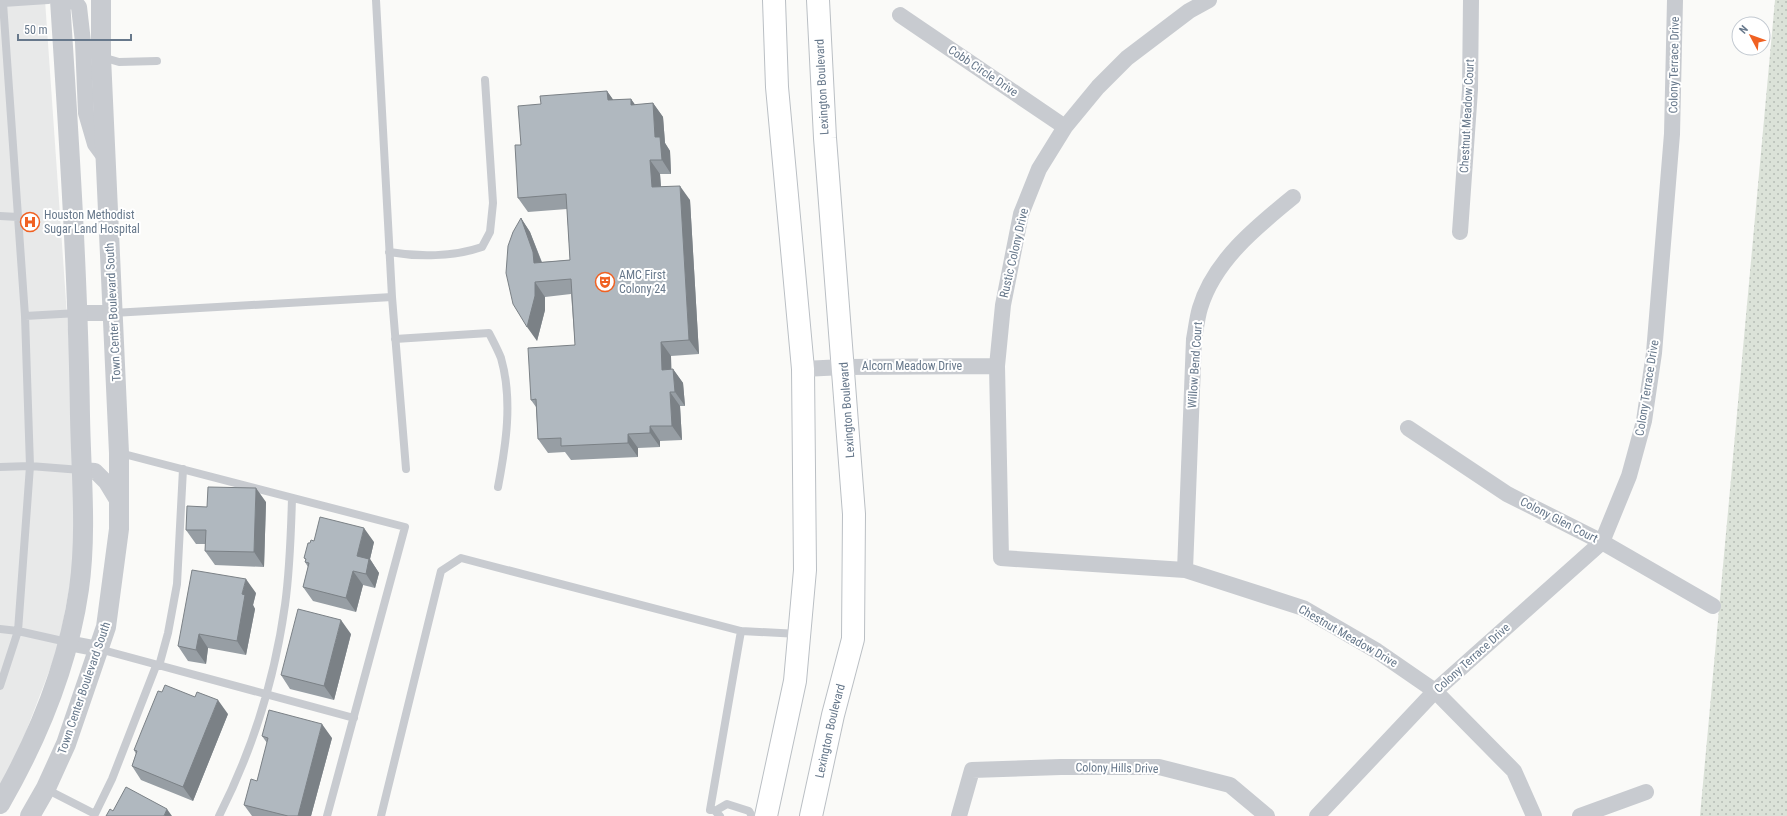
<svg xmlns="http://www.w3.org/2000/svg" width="1787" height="816" font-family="'Roboto Condensed',sans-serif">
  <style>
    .built { fill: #e8e9e9 }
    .grass { fill: url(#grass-dots) }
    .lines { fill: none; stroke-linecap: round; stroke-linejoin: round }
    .secondary-casing { stroke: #babfc4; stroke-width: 24 }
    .service { stroke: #c8cbd0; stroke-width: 8 }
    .minor { stroke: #c8cbd0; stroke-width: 16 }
    .tertiary { stroke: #c8cbd0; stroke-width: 20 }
    .secondary { stroke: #fff; stroke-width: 22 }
    .wall { fill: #979ea4 }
    .shaded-wall { fill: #7b8186 }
    .building { fill: #b0b8bf; stroke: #7b8186 }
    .labels { text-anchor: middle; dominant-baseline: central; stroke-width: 4; stroke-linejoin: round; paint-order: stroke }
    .street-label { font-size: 12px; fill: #67788b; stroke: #fff }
    .poi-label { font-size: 12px; fill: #67788b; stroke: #fff; text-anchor: start }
  </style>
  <defs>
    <pattern id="grass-dots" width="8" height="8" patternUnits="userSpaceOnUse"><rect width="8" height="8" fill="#dbe2d8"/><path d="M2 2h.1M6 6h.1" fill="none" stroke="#b5bcb5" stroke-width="1.8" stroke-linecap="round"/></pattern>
  </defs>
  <rect width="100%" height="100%" fill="#fafaf8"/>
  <path class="built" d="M0,0H45L76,445L78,542L58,648L9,776L0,791Z"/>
  <path class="grass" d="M1775,0H1787V816H1700Z"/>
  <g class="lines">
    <defs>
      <g id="secondary">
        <path d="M766,816L795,681L805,570L803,369L777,87L774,0"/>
        <path id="s1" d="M811,816L833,715L853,639L854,514L825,138L818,0"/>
      </g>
    </defs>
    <use href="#secondary" class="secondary-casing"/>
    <path class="service" d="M48,0L3,3L25,316L78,313
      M102,57L119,62L157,61
      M0,216L18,217
      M389,252C418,257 453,257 482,247L490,232L493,203L485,80
      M392,297L406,469
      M113,313L392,297L376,0
      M25,316L30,466L81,470
      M395,339L489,333C493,341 498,350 501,358C513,400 506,445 498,487
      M120,453L405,527L327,816
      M0,467L30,466L18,631L67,642
      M0,629L18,631L0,686
      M99,649L354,718
      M159,666L168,633L177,584L183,469
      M46,789L95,814
      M710,810L741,631
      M94,816L112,779L156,666
      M219,816C252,751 275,677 285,605C290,569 291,534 292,498
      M381,816L441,571L461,558L741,631L799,634
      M720,816L715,811L727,804L749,811L752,816"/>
    <path class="minor" d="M63,0L75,2L79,7L83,42L86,113L95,144L106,159
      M1209,0L1189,11L1127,58L1098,87L1065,127L1039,169L1021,214L1003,305L997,366L1001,558L1185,570L1303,608L1377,651L1435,691L1514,771L1534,816
      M900,15L1065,127
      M1460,232L1470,90L1471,0
      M79,313H113
      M803,369L844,367L997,366
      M1408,428L1507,494L1602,542L1713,606
      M81,470L95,471L106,482L120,505
      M1185,570L1194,339C1196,329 1197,318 1200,308C1214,261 1256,227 1293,197
      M68,643L99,649
      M959,816L972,770L1061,767H1159L1230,785L1267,816
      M1317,816L1435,691L1602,542L1629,476L1644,421L1654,353L1672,134L1675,0
      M1580,816L1646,792"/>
    <path class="tertiary" d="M0,804C38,738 68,665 79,589C87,532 81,473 80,416C78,277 69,139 60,0
      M30,816L46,788L66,744L106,627L119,529V453L101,57V0"/>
    <use href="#secondary" class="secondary"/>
  </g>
  <path class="wall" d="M607,91L613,100L631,99L635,105L653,103L663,117L665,143L670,151L671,174H660L661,187L690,200L699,354L671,356V369H673L683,383L685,406H680L682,440L660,441V447L638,448V457L571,460L565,452L548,453L538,439L536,407L531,400L575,345L571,294L545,297V310L537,341L521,218L530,232L542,262L570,260L567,209L528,212L518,198L521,145L541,104Z
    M266,502L264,567L215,565L205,551V544H196L186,530L207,507Z
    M314,541L374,542L370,559L379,573L375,588L363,585L356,612L313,601L303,587L308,567L305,562L306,560L304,558Z
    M256,593L253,605L255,609L246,655L208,648L206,664L188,661L178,646Z
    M351,634L334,700L290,689L281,675Z
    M228,714L193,801L141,780L132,766L136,754L134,750Z
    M262,736L332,738L311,816H252L244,805L257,781L267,743Z"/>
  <path class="shaded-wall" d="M607,91L617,105L608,100Z
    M631,99L641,113L631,105Z
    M653,103L663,117L665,143L670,151L671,174L662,160L655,137Z
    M650,160L660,174L662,201L652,187Z
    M680,186L690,200L699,354L689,340Z
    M521,218L530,232L543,266L534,263Z
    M535,282L545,297V310L537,341L527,327Z
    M661,342L671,356L672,384L662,370Z
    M673,369L683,383L685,406L675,392Z
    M670,392L680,406L682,440L672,426Z
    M650,426L660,441V447L650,433Z
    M628,434L638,448V457L628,443Z
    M256,488L266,502L264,567L254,552Z
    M364,528L374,542L370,559L379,573L375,588L366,574L357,556Z
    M353,571L363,585L356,612L346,598Z
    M246,579L256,593L253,605L255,609L246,655L237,641L242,594Z
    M341,620L351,634L334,700L324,686Z
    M199,634L208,648L206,664L196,650Z
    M218,700L228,714L193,801L183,787Z
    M322,724L332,738L311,816H298Z
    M167,809L172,816H164Z"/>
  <path class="building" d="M607,91L608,100L631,99V105L653,103L655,137H660L662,160H650L652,187L680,186L689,340L661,342L662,370L673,369L675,392H670L672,426H650V433L628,434V443L561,446V438L538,439L536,399L531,400L528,348L575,345L571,279L535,282V296L527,327L513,304L506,273L508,246L513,232L521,218L533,252L534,263L570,260L566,194L518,198L515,145H521L518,106L541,104L540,96Z
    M208,487L256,488L254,552L205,551L206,530H186L187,506L207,507Z
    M320,517L364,528L357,556L369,559L366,574L353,571L346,598L303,587L309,563L305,562L306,559L304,558L308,543H310L311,540L314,541Z
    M192,570L246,579L242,594L245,595L237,641L199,634L196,650L178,646Z
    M298,609L341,620L324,686L281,675Z
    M165,685L195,697L197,692L218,700L183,787L132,766L137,751L134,750L142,730L158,691L162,692Z
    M269,710L322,724L298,816H288L244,805L251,779L257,781L268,738L262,736Z
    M126,787L167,809L164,816H106L110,809L113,811Z"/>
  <defs>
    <symbol id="hospital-ring" viewBox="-11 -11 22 22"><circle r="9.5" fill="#fff" stroke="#f06122" stroke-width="1.5"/><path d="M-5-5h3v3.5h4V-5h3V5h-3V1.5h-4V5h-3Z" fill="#f06122"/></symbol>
    <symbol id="theatre-ring" viewBox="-11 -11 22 22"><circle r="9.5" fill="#fff" stroke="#f06122" stroke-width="1.5"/><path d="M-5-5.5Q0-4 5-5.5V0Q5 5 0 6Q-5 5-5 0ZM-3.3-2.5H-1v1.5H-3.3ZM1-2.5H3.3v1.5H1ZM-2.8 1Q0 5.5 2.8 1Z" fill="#f06122"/></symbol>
  </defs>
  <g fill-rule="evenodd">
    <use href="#hospital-ring" x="19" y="211" width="22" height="22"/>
    <use href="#theatre-ring" x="594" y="271" width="22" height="22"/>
  </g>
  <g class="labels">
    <g class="street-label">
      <text transform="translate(1674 65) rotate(-89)">Colony Terrace Drive</text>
      <text transform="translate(983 71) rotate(34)">Cobb Circle Drive</text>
      <text transform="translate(822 87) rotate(-93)">Lexington Boulevard</text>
      <text transform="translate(1467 116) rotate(-87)">Chestnut Meadow Court</text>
      <text transform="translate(1014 253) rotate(-77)">Rustic Colony Drive</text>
      <text transform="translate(113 312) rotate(-93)">Town Center Boulevard South</text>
      <text transform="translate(1195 365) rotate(-86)">Willow Bend Court</text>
      <text x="912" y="366">Alcorn Meadow Drive</text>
      <text transform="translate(1647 388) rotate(-81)">Colony Terrace Drive</text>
      <text transform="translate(847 410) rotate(-94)">Lexington Boulevard</text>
      <text transform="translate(1559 520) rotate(27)">Colony Glen Court</text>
      <text transform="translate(1348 636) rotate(30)">Chestnut Meadow Drive</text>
      <text transform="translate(1472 658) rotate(-42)">Colony Terrace Drive</text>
      <text transform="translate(84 688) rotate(-71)">Town Center Boulevard South</text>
      <text stroke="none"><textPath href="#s1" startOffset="87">Lexington Boulevard</textPath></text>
      <text transform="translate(1117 768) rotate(1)">Colony Hills Drive</text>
    </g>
    <g class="poi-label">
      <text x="44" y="215">Houston Methodist<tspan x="44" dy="14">Sugar Land Hospital</tspan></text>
      <text x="619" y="275">AMC First<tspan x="619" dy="14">Colony 24</tspan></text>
    </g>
  </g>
  <g transform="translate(1751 36) rotate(311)"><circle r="19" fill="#ffffff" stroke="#c2c9d1"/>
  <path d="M0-3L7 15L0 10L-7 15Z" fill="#f06122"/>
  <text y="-6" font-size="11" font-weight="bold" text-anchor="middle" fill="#67788b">N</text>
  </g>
  <path d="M18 34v6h113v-6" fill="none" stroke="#67788b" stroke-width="2"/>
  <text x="24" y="34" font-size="12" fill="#67788b" stroke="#ffffff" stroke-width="3" paint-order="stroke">50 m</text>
</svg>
